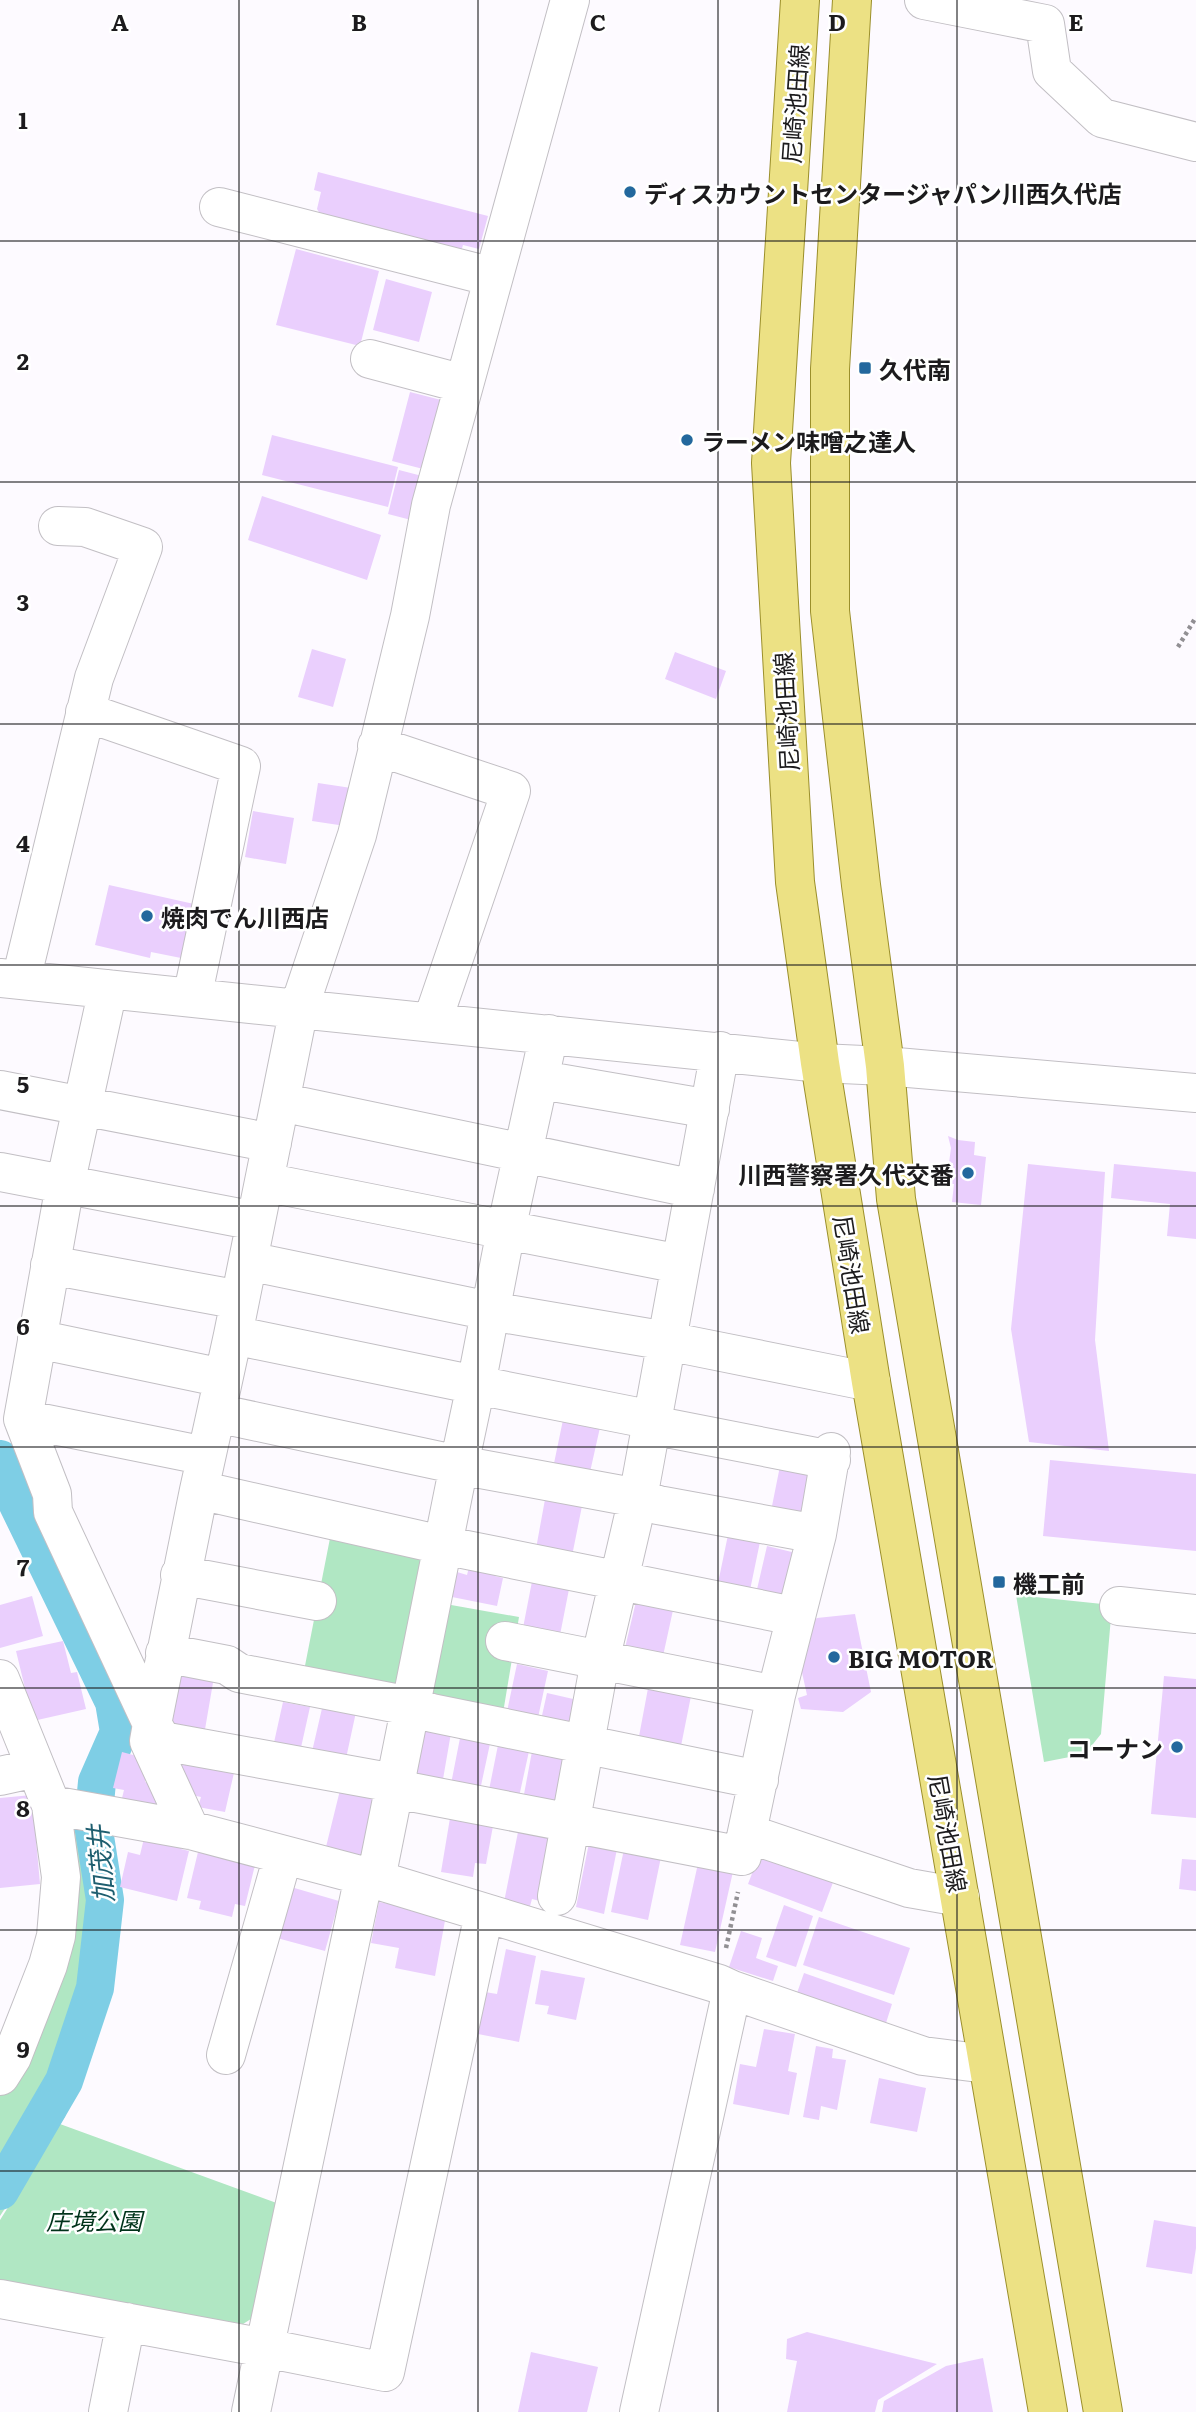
<svg xmlns="http://www.w3.org/2000/svg" width="1196" height="2412" font-family="Literata,'Noto Sans JP',serif">
  <style>
    .green { fill: #b0e7c3 }
    .lines { fill: none; stroke-linecap: round; stroke-linejoin: round }
    .canal { stroke: #7ecee5; stroke-width: 38 }
    .building { fill: #eacffd }
    .minor-casing { stroke: #c2bfc4; stroke-width: 40 }
    .major-casing { stroke: #9b8f2b; stroke-width: 40 }
    .path { stroke: #918f93; stroke-width: 4.5; stroke-dasharray: 3.5 3.5; stroke-linecap: butt }
    .minor { stroke: #fff; stroke-width: 38 }
    .major { stroke: #ece184; stroke-width: 38 }
    .grid { fill: none; stroke: #1c1b1d; stroke-width: 2; stroke-opacity: 0.55 }
    .poi-dot { fill: #23689d; stroke: #fff; stroke-width: 2.5 }
    .labels { text-anchor: middle; dominant-baseline: central; stroke-width: 5; stroke-linejoin: round; paint-order: stroke }
    .street-label { font-size: 24px; fill: #1c1b1d; stroke: #fff }
    .poi-label { font-size: 24px; font-weight: bold; fill: #1c1b1d; stroke: #fff; text-anchor: start }
    .park-label { font-size: 24px; font-style: italic; fill: #00331a; stroke: #fff }
    .water-label { font-size: 26px; font-style: italic; fill: #1e5e6f; stroke: #fff }
    .grid-label { font-size: 23px; text-anchor: middle; font-weight: bold; fill: #1c1b1d; stroke: #fff; stroke-width: 5; stroke-linejoin: round; paint-order: stroke }
  </style>
  <rect width="100%" height="100%" fill="#fdfaff"/>
  <path class="green" d="M332,1528L434,1549L405,1701L302,1681Z
    M1016,1595L1112,1605L1101,1734L1085,1754L1044,1762Z
    M440,1603L519,1617L502,1719L422,1704Z
    M101,1824L116,1883L107,1984L65,2117L60,2124L282,2205L262,2312L243,2324L0,2283V2220L55,2133L0,2216V2085L69,1827Z"/>
  <g class="lines">
    <path class="canal" d="M0,1459L8,1484L114,1702L119,1732L97,1782L93,1824L105,1900L95,1988L64,2081L0,2191"/>
  </g>
  <path class="building" d="M318,172L488,216L479,249L463,245L460,255L324,220L317,209L321,192L314,190Z
    M296,249L379,271L360,346L276,325Z
    M386,279L432,292L419,342L373,330Z
    M410,392L449,402L431,471L392,461Z
    M272,435L398,467L388,507L262,475Z
    M399,470L426,477L415,521L388,514Z
    M262,496L381,535L367,580L248,540Z
    M312,649L346,659L333,707L298,697Z
    M675,652L726,671L716,699L665,679Z
    M318,783L358,789L352,827L312,821Z
    M253,811L294,818L286,864L245,857Z
    M109,885L194,904L181,958L151,952L150,958L95,945Z
    M948,1136L958,1140L975,1142L974,1155L986,1157L981,1205L952,1202L954,1184H951L953,1163H949L951,1148Z
    M1028,1164L1105,1172L1095,1340L1109,1451L1029,1442L1011,1329Z
    M1114,1164L1196,1172V1239L1167,1236L1170,1204L1111,1198Z
    M564,1415L601,1423L588,1481L552,1473Z
    M1050,1460L1196,1474V1551L1043,1536Z
    M780,1466L814,1472L805,1522L770,1516Z
    M546,1494L583,1501L571,1561L535,1554Z
    M729,1530L761,1537L749,1595L717,1588Z
    M767,1546L796,1553L784,1604L755,1598Z
    M470,1563L497,1569L495,1576L503,1578L497,1606L452,1597L457,1572L467,1575Z
    M534,1571L571,1579L559,1640L522,1633Z
    M638,1593L675,1601L663,1656L625,1648Z
    M32,1596L43,1636L0,1648V1605Z
    M855,1614L871,1692L843,1712L801,1709L798,1698L807,1695L799,1659L811,1623L817,1618Z
    M63,1641L71,1673L77,1672L86,1709L33,1721L16,1651Z
    M176,1664L215,1671L203,1741L165,1724Z
    M517,1664L548,1671L536,1727L505,1721Z
    M1164,1676L1196,1679V1818L1151,1814Z
    M649,1683L692,1691L679,1756L637,1747Z
    M547,1693L582,1701L575,1736L539,1729Z
    M283,1702L310,1707L300,1752L273,1747Z
    M323,1704L356,1712L345,1763L311,1756Z
    M421,1728L451,1733L442,1785L412,1780Z
    M461,1733L491,1739L479,1795L450,1789Z
    M500,1735L531,1742L517,1806L487,1800Z
    M533,1746L567,1753L555,1812L522,1805Z
    M122,1752L137,1756L136,1760L149,1764L145,1782L161,1786L155,1811L121,1802L124,1790L113,1788Z
    M181,1752L236,1764L225,1812L198,1807L201,1797L187,1794L177,1771Z
    M342,1782L379,1791L362,1864L324,1855Z
    M32,1795L40,1884L0,1888V1798Z
    M450,1818L493,1826L486,1864L475,1863L473,1877L441,1872Z
    M520,1822L558,1830L544,1902L532,1899L530,1906L504,1902Z
    M145,1834L182,1843L181,1849L189,1851L177,1901L120,1887L128,1852L140,1855Z
    M589,1843L617,1849L604,1914L576,1907Z
    M624,1849L661,1857L648,1920L611,1912Z
    M761,1850L835,1877L822,1912L748,1884Z
    M198,1852L255,1865L245,1906L235,1904L232,1917L199,1909L201,1901L187,1898Z
    M699,1859L734,1867L715,1952L680,1945Z
    M1182,1859L1196,1860V1891L1179,1889Z
    M291,1887L339,1901L325,1951L277,1938Z
    M379,1902L446,1915L435,1976L395,1968L399,1948L371,1943Z
    M784,1905L813,1916L796,1967L766,1957Z
    M819,1917L910,1948L894,1995L803,1965Z
    M741,1931L762,1938L756,1958L778,1966L773,1981L729,1967Z
    M506,1949L536,1956L519,2042L478,2034L485,1992L497,1994Z
    M541,1970L585,1978L576,2020L547,2014L549,2006L535,2004Z
    M804,1973L892,2004L886,2023L797,1993Z
    M764,2029L795,2034L788,2071L797,2073L789,2115L733,2104L740,2064L756,2067Z
    M816,2046L833,2049L832,2058L846,2060L837,2110L821,2106L819,2120L803,2117Z
    M879,2078L926,2088L917,2132L870,2123Z
    M1154,2220L1196,2227V2248L1192,2274L1146,2267Z
    M807,2332L937,2364L878,2400L875,2412H787L797,2361L786,2359L787,2339Z
    M531,2352L598,2367L587,2412H518Z
    M983,2358L993,2412H882L884,2401L946,2366Z"/>
  <g class="lines">
    <defs>
      <path id="minor" d="M924,0L1045,24L1052,71L1102,118L1196,142
        M219,207L493,277
        M370,359L464,384
        M85,712L241,766L192,998
        M377,746L511,791L432,1022
        M0,978L820,1063L885,1066L1196,1093
        M21,980L94,678L143,547L85,527L58,526
        M108,989L65,1185L23,1419L52,1494L53,1512L152,1724L149,1741L190,1830
        M541,1080L710,1109
        M0,1090L272,1143
        M280,1102L695,1189
        M0,1172L256,1221
        M264,1182L506,1230L549,1034
        M248,1261L490,1311L667,1341L871,1382
        M50,1265L240,1300
        M233,1335L299,1008L357,835L410,616L431,505L570,0
        M37,1339L223,1378
        M216,1413L233,1335L476,1385L506,1230L680,1264
        M23,1419L206,1456
        M199,1490L152,1724L162,1741L394,1783L411,1792L742,1856L776,1695L505,1641
        M180,1575L317,1601
        M1119,1606L1196,1614
        M794,1616L442,1545L199,1490L216,1413L459,1465L476,1385L653,1420L662,1427L831,1460
        M165,1653L227,1665L239,1673L410,1706L432,1713L759,1780
        M0,1679L51,1805L61,1877L56,1936L48,1965L12,2057L0,2076
        M776,1695L817,1534L831,1452
        M0,1776L36,1768
        M51,1805L190,1830L364,1876L719,1984L732,1990L923,2056L987,2064
        M749,1834L909,1888L960,1897
        M557,1896L600,1661L638,1498L720,1051
        M226,2055L283,1856
        M0,2299L265,2348L385,2372L484,1914
        M108,2412L126,2322
        M251,2412L364,1876L378,1869L459,1465L638,1498L658,1505L817,1534
        M639,2412L732,1990"/>
      <path id="major" d="M800,0L771,463L795,882L820,1063L871,1382L1048,2412
        M852,0L830,369V611L861,885L885,1066L896,1199L1103,2412"/>
    </defs>
    <use href="#minor" class="minor-casing"/>
    <use href="#major" class="major-casing"/>
    <path class="path" d="M1178,647L1196,617
      M726,1948L738,1892"/>
    <use href="#minor" class="minor"/>
    <use href="#major" class="major"/>
  </g>
  <path class="grid" d="M239,0V2412M478,0V2412M718,0V2412M957,0V2412M0,241H1196M0,482H1196M0,724H1196M0,965H1196M0,1206H1196M0,1447H1196M0,1688H1196M0,1930H1196M0,2171H1196"/>
  <g class="poi-dot">
    <circle cx="630" cy="192" r="7"/>
    <rect x="858" y="361" width="14" height="14" rx="3.5"/>
    <circle cx="687" cy="440" r="7"/>
    <circle cx="147" cy="916" r="7"/>
    <circle cx="968" cy="1173" r="7"/>
    <rect x="992" y="1575" width="14" height="14" rx="3.5"/>
    <circle cx="834" cy="1657" r="7"/>
    <circle cx="1177" cy="1747" r="7"/>
  </g>
  <g class="labels">
    <g class="street-label">
      <text transform="translate(794 104) rotate(-86)">尼崎池田線</text>
      <text transform="translate(785 712) rotate(-93)">尼崎池田線</text>
      <text transform="translate(853 1274) rotate(81)">尼崎池田線</text>
      <text transform="translate(949 1833) rotate(80)">尼崎池田線</text>
    </g>
    <g class="poi-label">
      <text x="644" y="192">ディスカウントセンタージャパン川西久代店</text>
      <text x="879" y="368">久代南</text>
      <text x="701" y="440">ラーメン味噌之達人</text>
      <text x="161" y="916">焼肉でん川西店</text>
      <text x="954" y="1173" text-anchor="end">川西警察署久代交番</text>
      <text x="1013" y="1582">機工前</text>
      <text x="848" y="1657">BIG MOTOR</text>
      <text x="1163" y="1747" text-anchor="end">コーナン</text>
    </g>
    <g class="park-label">
      <text x="94" y="2219">庄境公園</text>
    </g>
    <g class="water-label">
      <text transform="translate(99 1864) rotate(-95)">加茂井</text>
    </g>
  </g>
  <g class="grid-label">
    <text x="120" y="31">A</text>
    <text x="359" y="31">B</text>
    <text x="598" y="31">C</text>
    <text x="837" y="31">D</text>
    <text x="1076" y="31">E</text>
    <text x="23" y="129">1</text>
    <text x="23" y="370">2</text>
    <text x="23" y="611">3</text>
    <text x="23" y="852">4</text>
    <text x="23" y="1093">5</text>
    <text x="23" y="1335">6</text>
    <text x="23" y="1576">7</text>
    <text x="23" y="1817">8</text>
    <text x="23" y="2058">9</text>
  </g>
</svg>
